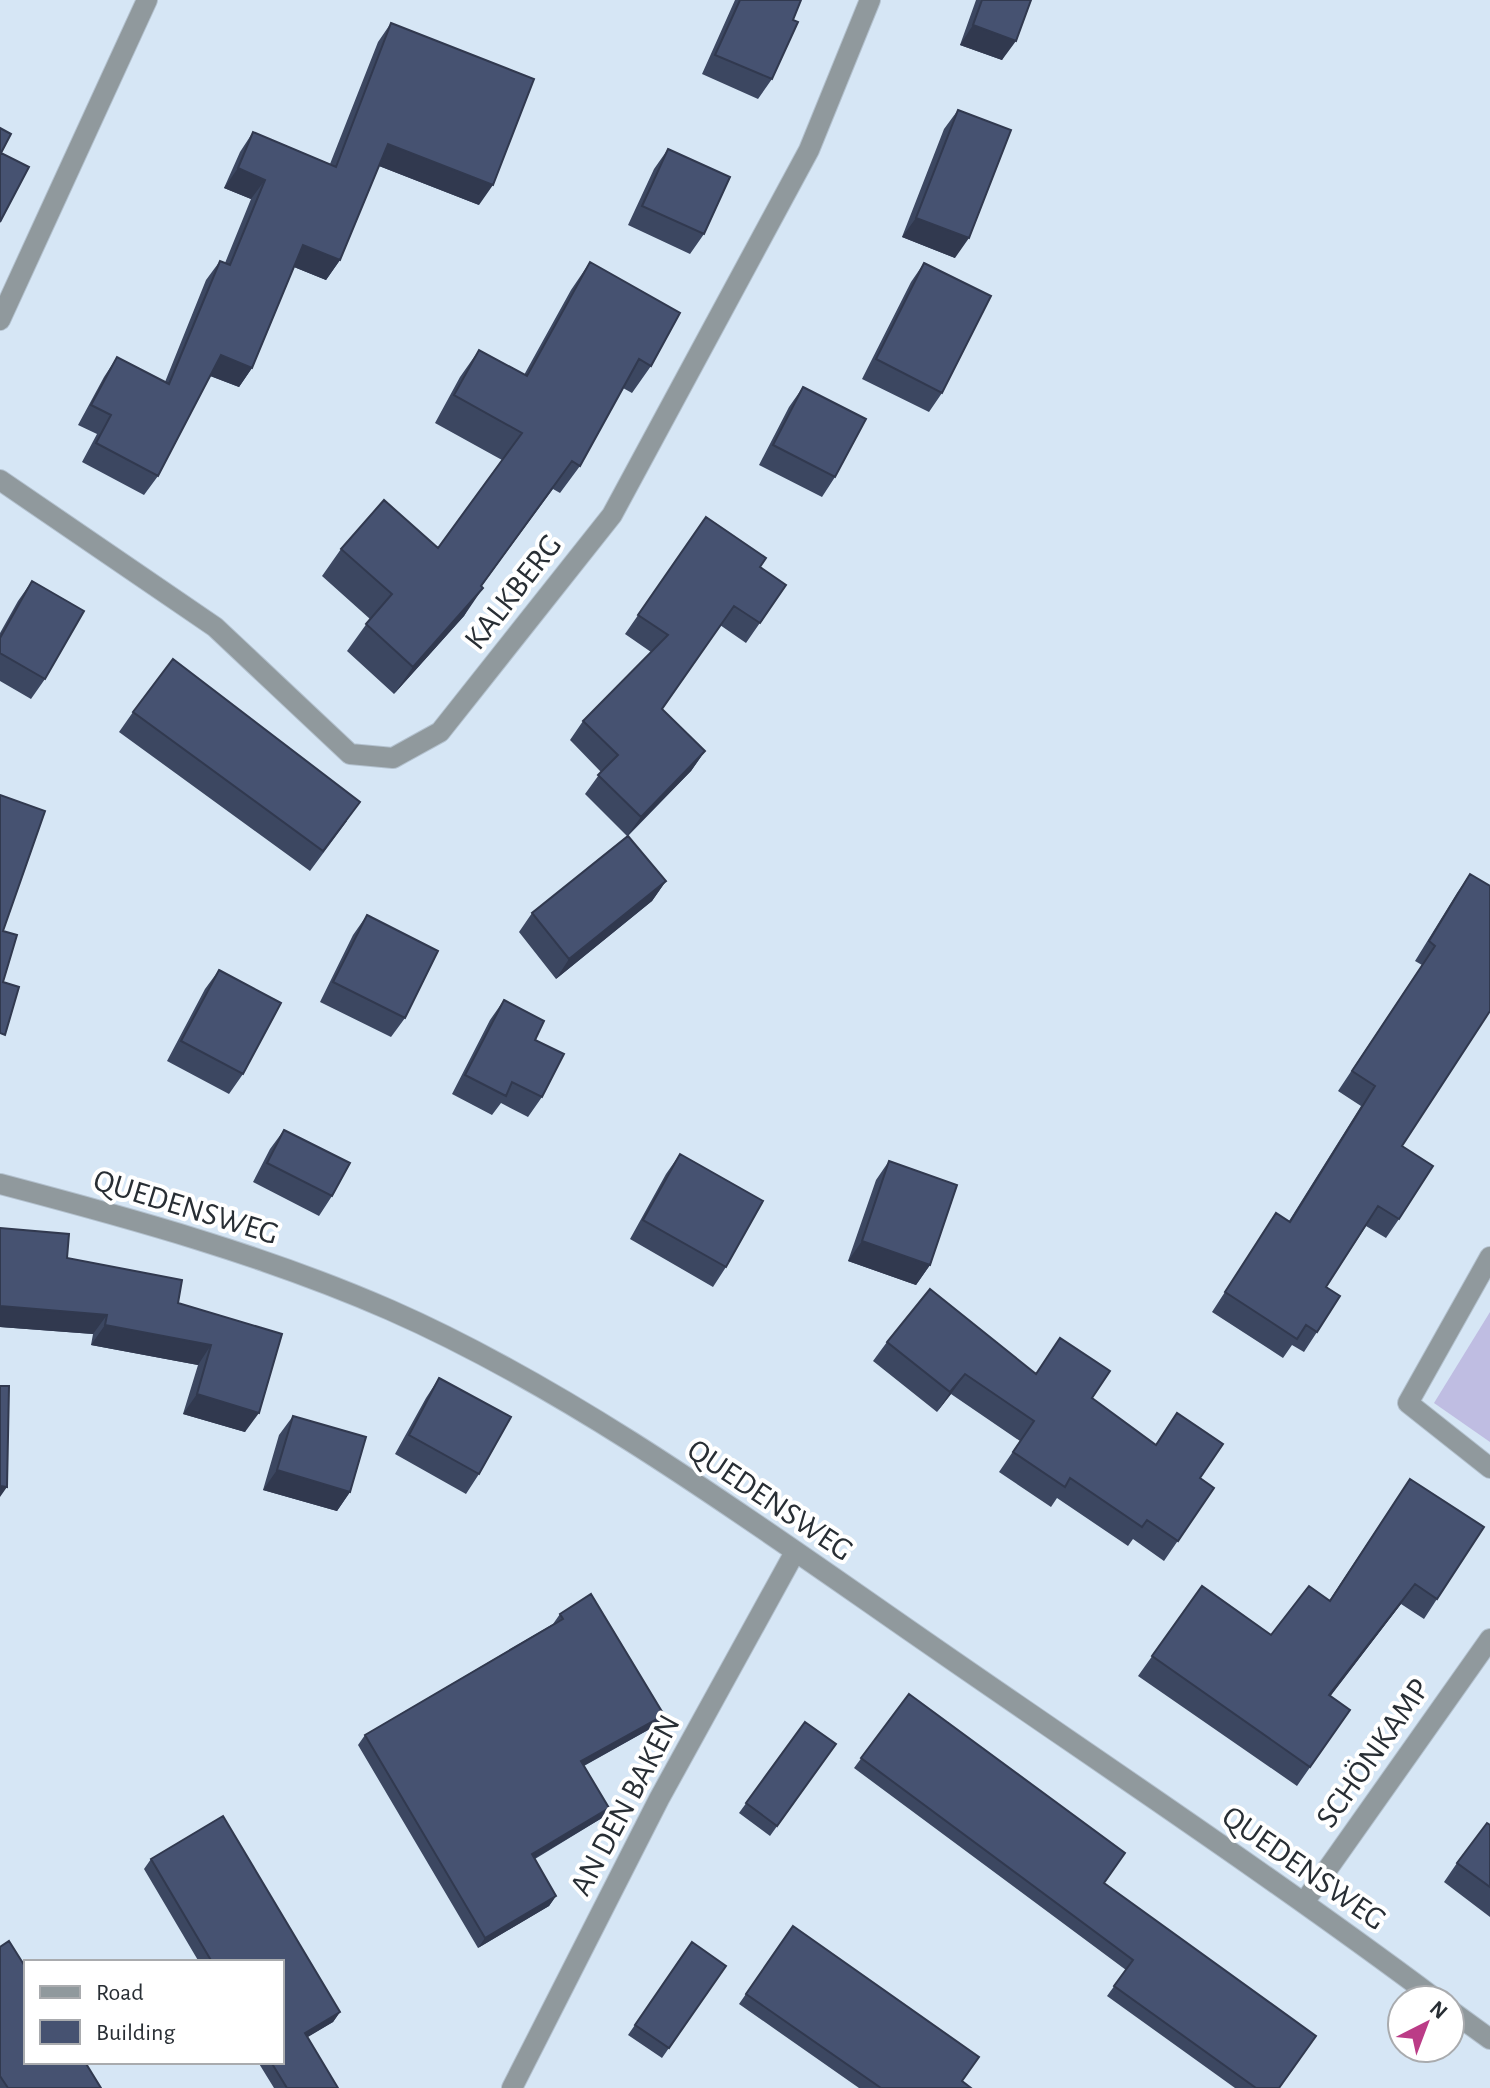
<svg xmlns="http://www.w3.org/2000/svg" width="1490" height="2088" font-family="'Alegreya Sans',sans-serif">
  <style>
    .green { fill: #bfbde2 }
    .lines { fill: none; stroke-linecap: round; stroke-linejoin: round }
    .street-casing { stroke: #b3c1ce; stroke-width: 22 }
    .street { stroke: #90999d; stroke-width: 20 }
    .wall { fill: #3c4761 }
    .shaded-wall { fill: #31394f }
    .building { fill: #465271; stroke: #31394f; stroke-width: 2 }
    .labels { text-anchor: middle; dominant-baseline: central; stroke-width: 8; stroke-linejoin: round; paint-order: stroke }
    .street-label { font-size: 32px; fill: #282e34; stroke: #fff }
  </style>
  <rect width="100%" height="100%" fill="#d6e6f5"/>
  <path class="green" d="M1490,1312V1442L1434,1403Z"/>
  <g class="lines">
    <defs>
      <path id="street" d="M0,320L147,0
        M0,480L215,627L350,754L393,758L440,732L612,515L809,150L870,0
        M0,1184C133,1219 264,1255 390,1310C572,1390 753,1522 916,1635C1090,1756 1267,1873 1437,2000
        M1490,1257L1408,1403L1490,1468
        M1305,1901L1490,1639
        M1450,2010L1490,2039
        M512,2088L659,1799L795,1552"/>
    </defs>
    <use href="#street" class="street-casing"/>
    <use href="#street" class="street"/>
  </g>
  <path class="wall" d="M735,0H801L793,20L772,79L758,99L702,74Z
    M976,0H1031L1002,60L960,45Z
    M391,23L479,205L379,166L340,260L326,280L294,267L252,368L239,387L210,376L158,476L144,495L82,462L97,434L78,425L104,377L117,357L165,382L206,280L220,261L225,263L251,199L224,188L240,152L253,132L330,164L378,42Z
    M958,110L955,258L902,237L944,129Z
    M668,149L704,234L690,254L628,225L654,169Z
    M590,262L651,366L632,393L623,388L580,466L560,493L553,489L481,586L464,616L394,694L347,651L370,619L322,576L341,549L438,548L502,460L435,423L460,377L479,350L524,375L571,290Z
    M924,263L942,393L929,412L862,379L911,282Z
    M803,387L835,477L822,497L759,465L789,407Z
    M706,517L760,567L786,585L746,643L720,625L662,709L705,751L691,771L628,836L666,881L652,901L556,979L519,932L532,913L627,836L585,794L601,772L570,740L583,721L651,652L625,634Z
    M32,581L45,679L31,699L0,681V633L18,601Z
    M133,712L347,821L310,871L119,732Z
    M1470,874L1402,1146L1399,1219L1386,1238L1366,1226L1326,1287L1317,1332L1304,1352L1292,1345L1283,1358L1212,1312L1276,1213L1289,1221L1361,1106L1338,1091L1422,965L1415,961L1457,893Z
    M367,915L405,1018L391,1037L320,1002L353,935Z
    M219,970L243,1074L229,1094L167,1061L205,989Z
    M504,1000L535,1040L542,1097L528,1117L501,1103L492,1115L452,1094L490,1020Z
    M284,1130L332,1196L319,1216L253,1182L270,1149Z
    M680,1154L726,1267L713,1287L630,1239L666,1174Z
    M889,1161L930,1265L916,1285L848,1261L876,1180Z
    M0,1228L67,1258L178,1303L282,1334L245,1432L183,1414L198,1365L91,1345L93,1334L0,1327Z
    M887,1342L1036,1373L1092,1398L1214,1488L1164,1561L1133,1539L1128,1546L1057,1498L1051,1507L999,1472L1020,1441L951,1394L937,1412L873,1361Z
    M439,1378L479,1474L466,1494L395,1454L426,1398Z
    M293,1416L350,1492L337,1511L263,1490L279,1435Z
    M1410,1479L1437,1599L1424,1619L1401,1604L1330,1696L1350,1710L1297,1786L1138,1676L1202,1586L1271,1635L1329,1601Z
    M560,1614L664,1715L657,1725L584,1766L602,1818L535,1859L556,1896L549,1906L478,1948L358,1745L365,1735L553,1624Z
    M909,1694L1104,1883L1279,2088H1235L1107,1996L1126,1970L854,1768Z
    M805,1722L836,1744L770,1836L739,1813Z
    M223,1816L340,2012L333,2022L307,2037L338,2088H274L258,2062H282V1962H199L144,1869L151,1859Z
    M1490,1825V1917L1444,1882L1457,1863Z
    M793,1926L962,2081L971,2088H859L739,2004Z
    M692,1942L726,1966L662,2058L628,2035Z
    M0,1947L101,2088H0Z"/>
  <path class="shaded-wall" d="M973,25L1016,41L1002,60L960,45Z
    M388,144L493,185L479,205L374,164Z
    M238,168L265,180L251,199L224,188Z
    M916,218L969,238L955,258L902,237Z
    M303,245L340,260L326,280L289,265Z
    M221,355L252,368L239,387L208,375Z
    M572,461L465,609L483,588L464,616L394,694L413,667Z
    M705,751L691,771L627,836L641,817Z
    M666,881L652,901L556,979L569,959Z
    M862,1241L930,1265L916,1285L848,1261Z
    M0,1306L107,1315L93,1334L0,1327Z
    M105,1325L211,1345L198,1365L91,1345Z
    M965,1374L951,1394L937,1412L950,1392Z
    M197,1394L259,1413L245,1432L183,1414Z
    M277,1470L350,1492L337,1511L263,1490Z
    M0,1486L7,1487L0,1497Z
    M1415,1584L1401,1604L1316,1715L1329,1695Z
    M664,1715L657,1725L574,1771L581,1761Z
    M609,1808L602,1818L525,1864L532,1854Z
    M556,1896L549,1906L478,1948L485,1938Z
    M340,2012L333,2022L298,2043L305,2033Z"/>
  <path class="building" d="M740,0H801L793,20L798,22L772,79L715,55Z
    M982,0H1031L1016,41L973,25Z
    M391,23L534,79L493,185L388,144L340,260L303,245L252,368L221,355L158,476L96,443L111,415L91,405L117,357L169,384L220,261L230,265L265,180L238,168L253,132L336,167Z
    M958,110L1011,130L969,238L916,218Z
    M0,128L11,134L1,153L29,167L0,222Z
    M668,149L730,177L704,234L642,206Z
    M590,262L680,313L651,366L639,359L580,466L572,461L481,586L483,588L413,667L366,624L392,594L341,549L384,500L438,548L522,433L454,395L479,350L527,376Z
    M924,263L991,296L942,393L876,359Z
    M803,387L866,419L835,477L773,445Z
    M706,517L766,558L760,567L786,585L760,623L734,606L662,709L705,751L641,817L598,775L618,755L583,721L668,635L638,615Z
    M32,581L84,611L45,679L0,653V638Z
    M173,659L360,802L323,851L133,712Z
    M0,795L45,811L3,931L17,935L3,982L19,987L5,1035L0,1033Z
    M628,836L666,881L569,959L532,913Z
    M1470,874L1490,886V1011L1402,1146L1433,1166L1399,1219L1378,1206L1326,1287L1340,1296L1317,1332L1306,1325L1297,1339L1225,1292L1276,1213L1290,1222L1375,1086L1352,1071L1435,946L1429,941Z
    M367,915L438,951L405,1018L333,982Z
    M219,970L281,1003L243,1074L181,1041Z
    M504,1000L544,1021L535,1040L564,1054L542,1097L512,1082L506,1096L465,1075Z
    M284,1130L350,1163L332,1196L267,1163Z
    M680,1154L763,1201L726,1267L643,1220Z
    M889,1161L957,1185L930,1265L862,1241Z
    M0,1228L69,1234L67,1258L182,1280L178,1303L282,1334L259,1413L197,1394L211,1345L105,1325L107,1315L0,1306Z
    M930,1289L1036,1374L1060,1338L1110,1371L1092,1398L1156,1445L1177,1413L1223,1444L1200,1478L1214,1488L1178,1541L1147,1520L1142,1527L1070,1478L1065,1487L1013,1452L1034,1421L965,1374L950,1392L887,1342Z
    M439,1378L511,1417L479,1474L409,1435Z
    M0,1386H9L7,1487L0,1486Z
    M293,1416L366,1437L350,1492L277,1470Z
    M1410,1479L1484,1527L1437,1599L1415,1584L1329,1695L1350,1710L1310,1767L1152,1656L1202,1586L1271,1635L1309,1586L1330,1601Z
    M591,1594L664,1715L581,1761L609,1808L532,1854L556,1896L485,1938L365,1735L563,1619L560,1614Z
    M909,1694L1125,1853L1104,1883L1316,2036L1279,2088H1256L1114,1986L1133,1960L861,1758Z
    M805,1722L836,1744L777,1826L746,1803Z
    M223,1816L340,2012L305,2033L338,2088H287L271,2062H282V1962H212L151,1859Z
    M1487,1823L1490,1825V1887L1457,1863Z
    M793,1926L979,2057L962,2081L971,2088H881L746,1994Z
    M9,1941L26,1968V2062H85L101,2088H8L0,2076V1947Z
    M692,1942L726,1966L669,2048L635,2025Z"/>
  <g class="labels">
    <g class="street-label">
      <text transform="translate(513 592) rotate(-52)">KALKBERG</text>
      <text transform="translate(186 1207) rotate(17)">QUEDENSWEG</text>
      <text transform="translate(770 1500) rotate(34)">QUEDENSWEG</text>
      <text transform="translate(1373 1753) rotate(-55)">SCHÖNKAMP</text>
      <text transform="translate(625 1805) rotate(-62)">AN DEN BAKEN</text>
      <text transform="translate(1304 1868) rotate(35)">QUEDENSWEG</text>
    </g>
  </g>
  <rect x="24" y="1960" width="260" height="104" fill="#ffffff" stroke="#a9abae" stroke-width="2"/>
  <rect x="40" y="1986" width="40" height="12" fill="#90999d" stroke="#a9abae" stroke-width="2"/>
  <text x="96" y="2000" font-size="24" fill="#282e34">Road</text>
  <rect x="40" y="2020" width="40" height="24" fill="#465271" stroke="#a9abae" stroke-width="2"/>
  <text x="96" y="2040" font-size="24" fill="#282e34">Building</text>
  <g transform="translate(1426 2024) rotate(42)"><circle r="38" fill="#ffffff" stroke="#a9abae" stroke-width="2"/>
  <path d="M0-6L14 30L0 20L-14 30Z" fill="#bb3c87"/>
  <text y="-12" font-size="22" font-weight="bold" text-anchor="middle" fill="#282e34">N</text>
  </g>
</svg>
